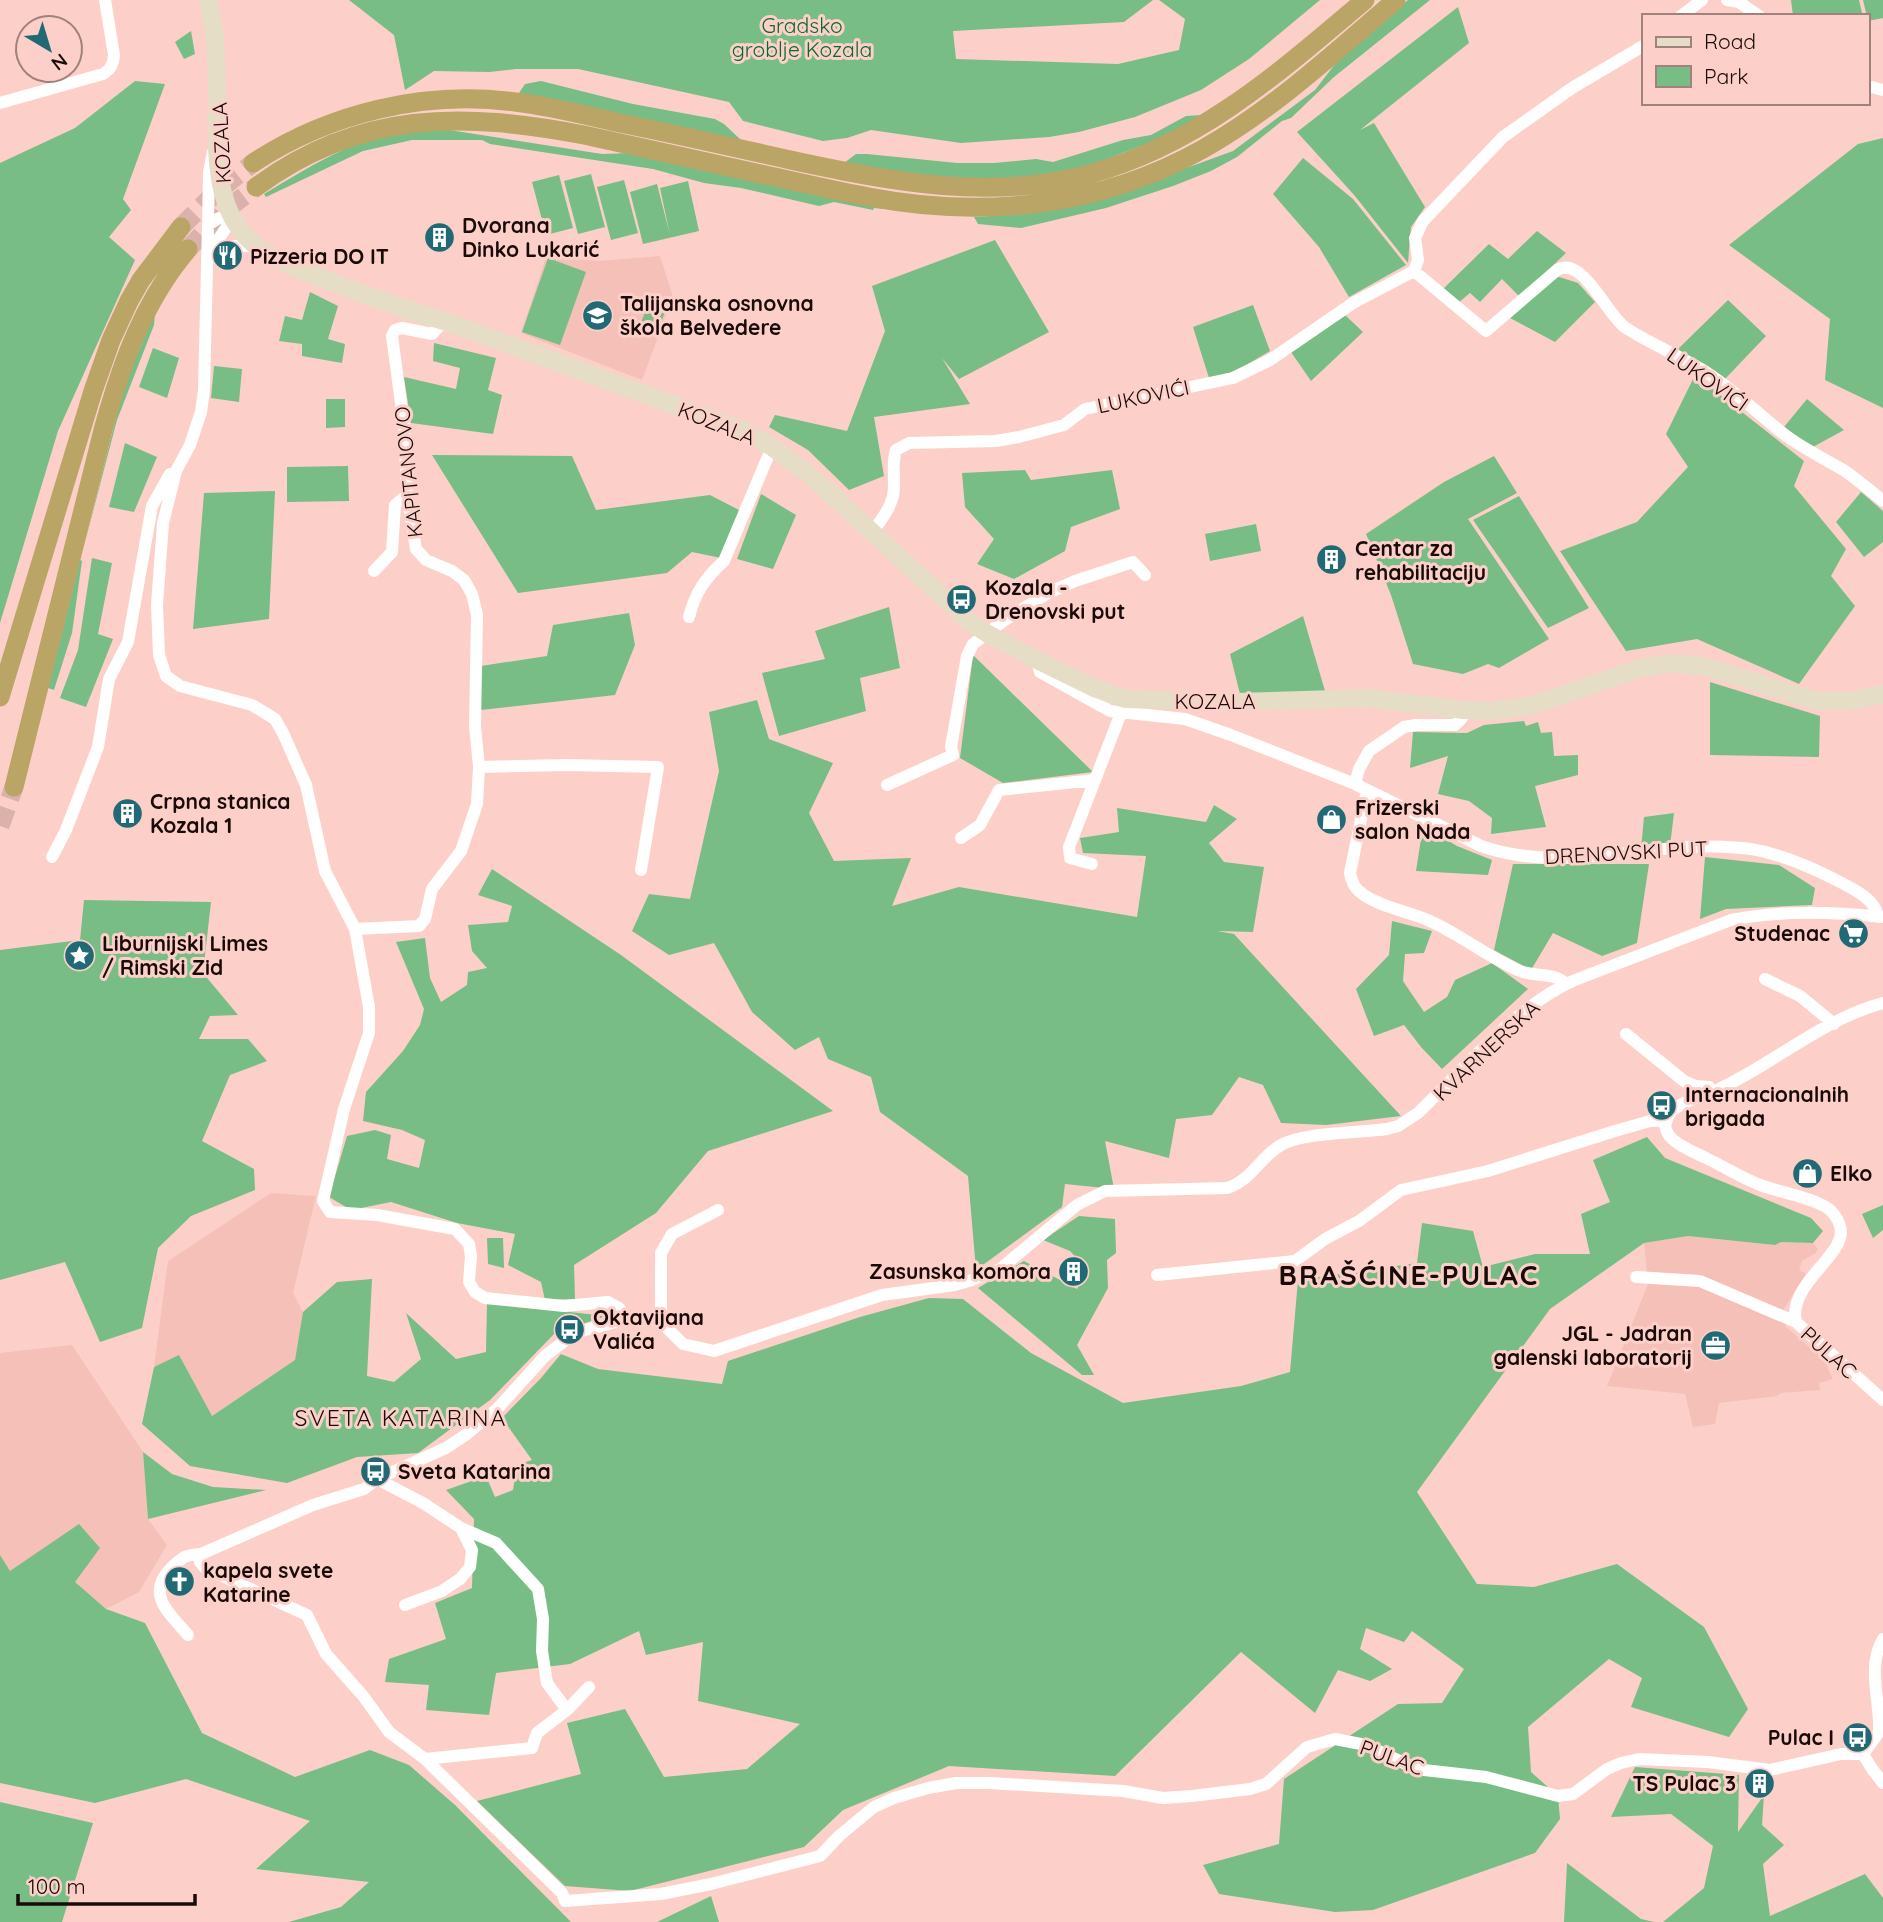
<svg xmlns="http://www.w3.org/2000/svg" width="1883" height="1922" font-family="Quicksand,sans-serif">
  <style>
    .built { fill: #f4c0b7 }
    .green { fill: #77bd85 }
    .lines { fill: none; stroke-linecap: round; stroke-linejoin: round }
    .trunk-tunnel { stroke: #dab2ab; stroke-width: 19; stroke-dasharray: 19 10; stroke-linecap: butt }
    .minor { stroke: #fff; stroke-width: 12 }
    .secondary { stroke: #e5ddc6; stroke-width: 18 }
    .trunk { stroke: #baa466; stroke-width: 19 }
    .labels { text-anchor: middle; dominant-baseline: central; stroke-width: 6; stroke-linejoin: round; paint-order: stroke }
    .park-label { font-size: 21px; fill: #07692e; stroke: #fcd0c8 }
    .street-label { font-size: 21px; fill: #190b09; stroke: #fcd0c8 }
    .poi-label { font-size: 21px; font-weight: bold; fill: #190b09; stroke: #fcd0c8; text-anchor: start }
    .neighbourhood-label { font-size: 23px; letter-spacing: 2px; fill: #190b09; stroke: #fcd0c8 }
    .district-label { font-size: 28px; font-weight: bold; letter-spacing: 2px; fill: #190b09; stroke: #fcd0c8 }
  </style>
  <rect width="100%" height="100%" fill="#fcd0c8"/>
  <path class="built" d="M660,256L673,297L642,380L521,333L546,257L599,261Z
    M271,1193L316,1196L293,1293L303,1312L295,1360L211,1416L179,1356L154,1367L168,1261Z
    M1688,1236L1775,1245L1781,1242L1813,1243L1818,1249L1816,1253L1802,1261L1799,1270L1805,1273V1275L1784,1309L1786,1327L1827,1362L1828,1369L1833,1379L1819,1383L1820,1390L1781,1393L1777,1396L1719,1403L1715,1424L1693,1427L1685,1394L1607,1386L1648,1284L1644,1243Z
    M72,1345L143,1452L148,1519L167,1545L139,1592L106,1609L74,1582L9,1571L0,1555V1353Z"/>
  <path class="green" d="M349,0H1153L1124,22L953,31L956,59L1118,64L1179,50L1185,19L1159,0H1320L1249,59L1201,90L1135,117L1079,132L1049,137L961,143L871,130L847,138L823,141L743,121L729,102L578,69H516L489,72L434,71L405,90L394,35Z
    M1408,0H1430L1334,77L1291,118L1282,121L1237,157L1211,171L1173,186L1106,208L1021,228L978,224L974,217L1027,214L1096,201L1233,151L1315,90L1339,59Z
    M1791,0H1859L1862,13L1793,16Z
    M1863,0H1883V18L1868,21Z
    M1458,7L1469,43L1360,130L1374,123L1425,207L1411,227L1408,263L1355,196L1297,132Z
    M191,31L195,54L184,59L175,42Z
    M135,81L165,84L123,199L131,210L109,237L135,260L58,431L0,623V163L75,128Z
    M541,81L633,104L715,119L724,124L741,140L519,93L525,84Z
    M1202,115L1167,136L1089,166L1024,178H936L844,163L856,154H867L957,163H994L1036,159L1053,162L1123,140L1151,135L1186,116Z
    M443,129L602,154L630,153L926,213L874,208L873,210L834,202L819,206L741,188L704,183L653,169L490,144L482,140H412L363,151L266,197L264,194C289,179 318,161 343,150C374,136 409,133 443,129Z
    M1883,138V408L1825,380L1830,319L1729,245L1858,144Z
    M1303,158L1353,199L1406,265L1349,297L1319,247L1273,194Z
    M591,174L605,227L578,234L564,181Z
    M559,175L573,228L546,235L532,182Z
    M624,180L638,233L611,240L597,187Z
    M688,181L699,231L643,244L630,192L657,184L670,235L660,188Z
    M1537,231L1566,253L1520,297L1502,279L1480,302L1470,293L1458,303L1443,289L1489,244L1508,259Z
    M995,240L1049,332L959,379L942,358L970,404L874,417L884,476L849,490L808,450L769,427L775,415L847,431L885,331L872,286Z
    M548,258L586,272L560,345L522,332Z
    M1556,276L1578,283L1595,302L1555,342L1510,318Z
    M310,292L338,306L328,339L345,344L342,363L302,356V344L279,341L285,316L302,320Z
    M650,300L667,307L657,332L640,325Z
    M1728,300L1766,336L1725,379L1676,351Z
    M1253,305L1270,351L1236,371L1209,378L1193,327Z
    M155,313L154,325L117,420L81,557L125,382Z
    M1345,315L1363,332L1311,381L1291,352Z
    M434,343L496,358L488,390L502,395L493,434L411,423L404,377L456,389L460,368L433,361Z
    M153,348L179,358L167,398L139,387Z
    M214,366L242,369L239,402L211,398Z
    M1695,375L1804,461L1794,486L1846,549L1831,576L1855,606L1799,684L1697,639L1626,651L1560,551L1637,522L1688,467L1666,434Z
    M345,399V427L326,428V399Z
    M1807,399L1844,430L1813,447L1784,427Z
    M125,443L157,457L134,512L109,507Z
    M432,455L572,456L596,510L710,495L741,511L721,558L692,552L667,573L518,593Z
    M1494,456L1517,493L1468,519L1549,639L1499,668L1488,664L1463,674L1413,664L1391,595L1366,534L1444,482Z
    M348,466L349,501L287,502V467Z
    M1025,470L1031,480L1112,470L1120,509L1071,527L1065,551L1014,579L977,564L994,539L965,507L962,473Z
    M275,491L269,619L193,629L204,493Z
    M1861,492L1883,511V542L1864,557L1836,522Z
    M761,494L796,515L773,569L737,559Z
    M1519,496L1589,608L1548,628L1473,520Z
    M1256,524L1261,551L1210,561L1205,534Z
    M92,558L112,563L98,634L113,639L86,707L60,698L78,650Z
    M80,560L82,561L72,633L54,690L48,688Z
    M889,607L900,668L860,678L866,711L779,736L762,673L825,659L815,631Z
    M629,613L635,645L615,695L481,710V666L547,656L553,625Z
    M1303,616L1325,691L1240,694L1230,654Z
    M973,655L1093,772L1003,783L960,758Z
    M1710,682L1820,716L1819,757L1710,755Z
    M757,700L769,739L833,763L809,813L834,861L911,858L892,906L959,887L1137,917L1146,856L1083,853L1080,838L1119,832L1117,808L1206,822L1214,805L1237,819L1209,843L1224,862L1264,867L1253,932L1217,931L1234,934L1401,1116L1326,1125L1281,1123L1263,1085L1239,1077L1212,1115L1176,1119L1169,1158L1105,1141L1114,1189L1065,1184L1062,1207L976,1270L968,1176L880,1112L871,1077L828,1059L819,1037L795,1050L752,1012L714,943L669,955L632,931L649,894L690,899L719,771L709,712Z
    M1524,721L1526,726L1538,722L1541,733L1552,732L1554,756L1578,755V775L1535,786L1546,827L1491,834L1492,818L1469,801L1438,794L1448,756L1410,768L1413,732L1467,733L1484,725Z
    M1674,813L1670,846L1641,849L1644,817Z
    M1423,826L1457,846L1492,860L1488,875L1416,871Z
    M1705,857L1779,865L1815,888L1812,905L1726,909L1700,919Z
    M1513,864H1649L1637,943L1602,956L1553,933L1531,970L1494,950Z
    M492,869L621,955L833,1111L708,1151L656,1213L574,1265L575,1299L545,1300L541,1282L508,1265L515,1234L457,1223L391,1202L351,1210L329,1197L347,1136L375,1130L391,1135L387,1159L419,1168L425,1140L402,1130L363,1121L366,1092L403,1051L420,1025L424,1009L396,942L425,938L430,978L441,1002L467,985L468,972L487,968L472,951L468,925L508,922L512,906L478,895Z
    M84,900L211,902L203,973L238,1015L210,1016L199,1039H248L267,1061L230,1075L202,1141L254,1169L255,1190L191,1216L158,1248L142,1328L100,1342L65,1262L0,1280V950L80,940Z
    M1392,921L1432,931L1424,953L1405,954L1403,981L1424,1012L1447,997L1455,980L1492,963L1528,989L1442,1069L1421,1047L1404,1025L1374,1036L1356,989L1389,955Z
    M1647,1137L1665,1158L1811,1218L1823,1231L1813,1243L1781,1242L1775,1245L1688,1236L1644,1243L1550,1309L1417,1492L1477,1584L1534,1587L1617,1564L1704,1627L1748,1709L1729,1737L1631,1707L1642,1678L1609,1659L1528,1727L1531,1772L1558,1796L1560,1819L1535,1853L1373,1910L1335,1912L1219,1894L1203,1865L1279,1844L1284,1779L1398,1704L1442,1703L1464,1669L1412,1631L1404,1642L1366,1628L1360,1649L1392,1669L1370,1681L1338,1670L1315,1713L1241,1652L1115,1776L949,1766L843,1810L804,1847L630,1891L565,1886L477,1801L581,1774L567,1723L625,1709L664,1777L747,1769L800,1724L698,1701L703,1642L646,1655L639,1631L570,1664L496,1673L489,1715L426,1710L429,1685L385,1682L389,1659L446,1639L435,1603L472,1588L474,1519L446,1490L486,1476L495,1497L513,1490L517,1465L532,1460L502,1418L541,1378L561,1354L598,1369L722,1384L728,1361L860,1317L929,1298L963,1299L1031,1353L1123,1403L1241,1386L1290,1372L1298,1280L1417,1263L1422,1223L1473,1231L1483,1267L1535,1254H1590L1581,1214L1610,1202L1593,1160Z
    M1883,1205V1230L1873,1238L1862,1214Z
    M1079,1216L1115,1219L1116,1253L1107,1260L1108,1288L1077,1345L1094,1375H1082L978,1288L1024,1261L1077,1289L1087,1269L1070,1251L1043,1240Z
    M487,1238H503L504,1268L488,1264Z
    M372,1279L367,1376L394,1382L421,1359L406,1313L456,1359L486,1352L487,1303L606,1316L555,1333L490,1400L418,1453L357,1457L287,1483L190,1466L142,1424L154,1367L179,1355L212,1416L295,1360L303,1312L337,1282Z
    M143,1452L172,1474L213,1487L266,1490L148,1519Z
    M79,1524L100,1548L75,1582L106,1609L145,1623L202,1733L295,1777L370,1750L409,1765L455,1805L571,1922H289L341,1907L369,1882L256,1869L310,1821L186,1779L95,1803L0,1783V1555L10,1571Z
    M1635,1767L1739,1775L1738,1832L1764,1795L1762,1825L1784,1845L1763,1864L1770,1916L1865,1874L1883,1898V1922H1663L1704,1888L1713,1846L1671,1814L1611,1817Z
    M0,1802L93,1823L62,1922H0Z
    M1567,1863L1641,1919L1654,1922H1564Z
    M711,1896L719,1922H657Z"/>
  <g class="lines">
    <path class="trunk-tunnel" d="M181,227L215,193L253,163
      M188,249L227,209L256,187
      M0,826L14,787"/>
    <path class="minor" d="M1727,0L1739,2L1759,16
      M1681,16L1702,0
      M1867,86L1883,90
      M0,103L103,74C111,69 113,65 114,55L105,0
      M208,225L209,172L213,152
      M215,246H255
      M209,253L232,219L219,218L208,225L204,390L201,412L190,445L176,471L163,523L157,605L159,655L166,676L180,686L252,705L275,719L283,733L306,785L325,871L355,929L369,1007V1033L344,1109L323,1201L330,1212L377,1215L455,1229L469,1244L471,1256L469,1282L475,1292L485,1298L564,1306L608,1302L619,1308L628,1319
      M1414,271L1486,331L1557,270C1583,255 1607,316 1626,328C1649,343 1676,354 1701,369C1731,387 1757,413 1785,435C1804,449 1825,459 1845,471C1858,480 1871,491 1883,501
      M873,531C881,520 890,509 893,496C896,480 891,465 896,450L909,443L996,441L1019,437L1064,425L1085,409L1233,378L1270,360L1353,303L1414,271L1418,260L1415,238L1423,221L1503,137L1572,88L1643,46
      M374,571L392,552L395,505L407,495
      M689,617C695,593 705,578 724,561L772,447
      M1037,660L1040,672L1110,711L1185,719L1231,735L1355,784L1481,846C1568,877 1662,836 1751,849C1781,854 1813,868 1840,882C1855,890 1875,899 1878,917
      M479,767L567,765L658,767L641,870
      M1355,784L1359,769L1369,751L1404,727L1416,725H1455L1462,718L1463,710
      M887,785L953,755L951,747L967,656L973,644L1005,620L1048,593L1075,581L1133,562L1145,575
      M1367,790L1350,873C1352,883 1355,889 1364,895C1383,908 1408,911 1430,921C1461,935 1489,958 1520,971C1535,977 1555,972 1566,984
      M961,838L980,825L999,790L1095,780
      M52,857L66,830L98,747L109,679L128,642L152,506L170,474
      M1092,864L1070,858L1069,847L1121,713
      M355,929L419,926L425,919L432,889L461,851L477,804L479,767L475,726L477,615L472,594L464,580L452,571L426,560L416,549L407,495L404,426L392,336L395,330L402,328L432,334L444,321
      M1765,979L1800,996L1834,1024
      M1883,1003C1825,1018 1773,1064 1719,1089C1705,1096 1681,1101 1671,1112C1651,1137 1690,1150 1706,1158C1725,1167 1743,1179 1763,1186C1783,1193 1806,1196 1824,1206C1831,1209 1838,1218 1840,1226C1849,1254 1787,1283 1796,1322L1883,1400
      M1626,1034L1684,1081L1695,1086L1709,1087L1712,1092
      M1157,1275L1295,1261L1325,1239L1359,1221L1401,1190L1488,1171L1615,1131L1650,1121L1667,1120
      M1636,1277L1700,1281L1796,1322
      M661,1322V1253L672,1234L718,1210
      M377,1479L423,1503L461,1528L472,1550L470,1567L460,1579L442,1591L405,1605
      M461,1528L496,1543L538,1589L543,1619L542,1651L547,1683L567,1710
      M188,1635C168,1612 145,1594 172,1567C184,1556 185,1555 201,1554
      M589,1687L567,1710L537,1733L532,1748L425,1759L389,1732L364,1697L326,1654L307,1615L205,1568L200,1562L201,1554L313,1505L364,1489L377,1479L446,1448L467,1434L497,1409L545,1356L572,1335L585,1330L628,1319L652,1320L661,1322L683,1344L714,1351L882,1295L955,1285L972,1280L1000,1269L1077,1205L1105,1191L1227,1188C1252,1180 1260,1157 1281,1145C1304,1132 1359,1133 1387,1129L1398,1126L1418,1113C1464,1069 1517,1005 1575,980L1731,920C1781,910 1832,912 1883,917
      M1863,1754L1879,1732C1881,1702 1866,1668 1883,1639
      M1863,1754L1872,1769L1883,1783
      M425,1759L562,1893L565,1901L661,1894L711,1884L820,1856L839,1836L874,1807L894,1798L928,1788L956,1783H990L1123,1791L1163,1798L1192,1796L1250,1789L1266,1784L1307,1747L1335,1739L1366,1745L1410,1766L1424,1770L1486,1777L1558,1796L1573,1794L1607,1769L1621,1763L1639,1759L1708,1762L1770,1770L1841,1754H1863"/>
    <path class="secondary" d="M208,0C221,50 215,97 217,148C221,242 260,255 339,285C374,298 409,311 444,321L743,430L772,447L811,476L970,622L988,634L1037,660L1094,688L1125,699L1236,702L1368,698L1463,710L1491,711L1530,706L1641,668L1672,663L1707,667L1816,701H1851L1883,694"/>
    <path class="trunk" d="M253,163C329,113 424,90 515,102C550,106 585,115 620,123C679,135 737,148 795,161C893,182 991,201 1090,174C1199,144 1281,71 1365,0
      M256,187C360,110 463,112 584,135C646,149 708,162 770,176C803,183 836,191 869,197C984,219 1100,207 1203,149C1273,110 1335,52 1396,0
      M0,697L93,391L111,340L129,301L141,280L181,227
      M14,787L103,430C121,365 143,302 188,249"/>
  </g>
  <defs>
    <symbol id="building-disc" viewBox="-11 -11 22 22"><circle r="9.5" fill="#216a75" stroke="#fcd0c8"/><path d="M-4-6H4V6H1V3H-1V6H-4ZM-2.5-4.3h1.7v1.8h-1.7ZM.8-4.3h1.7v1.8H.8ZM-2.5-1h1.7V.8h-1.7ZM.8-1h1.7V.8H.8Z" fill="#fff"/></symbol>
    <symbol id="restaurant-disc" viewBox="-11 -11 22 22"><circle r="9.5" fill="#216a75" stroke="#fcd0c8"/><path d="M-5-6h1v4h1v-4h1v4h1v-4h1v5L-1.5 .5V6h-2V.5L-5-1ZM5-6V6H3V1.5H1.5Q1.5-4 5-6Z" fill="#fff"/></symbol>
    <symbol id="school-disc" viewBox="-11 -11 22 22"><circle r="9.5" fill="#216a75" stroke="#fcd0c8"/><path d="M0-5L7-2L0 1L-7-2ZM-4 1L0 2.5L4 1V4Q0 6-4 4Z" fill="#fff"/></symbol>
    <symbol id="bus-disc" viewBox="-11 -11 22 22"><circle r="9.5" fill="#216a75" stroke="#fcd0c8"/><path d="M-5-6H5V4H4V6H2V4H-2V6H-4V4H-5ZM-3.5-4V0h7V-4ZM-3.5 1.2v1.5H-2V1.2ZM2 1.2v1.5H3.5V1.2Z" fill="#fff"/></symbol>
    <symbol id="shop-disc" viewBox="-11 -11 22 22"><circle r="9.5" fill="#216a75" stroke="#fcd0c8"/><path d="M-5-2.5h2.3a2.7 3.5 0 0 1 5.4 0H5L5.5 6h-11ZM-1.5-2.5h3a1.5 2.3 0 0 0-3 0Z" fill="#fff"/></symbol>
    <symbol id="supermarket-disc" viewBox="-11 -11 22 22"><circle r="9.5" fill="#216a75" stroke="#fcd0c8"/><path d="M-6-5.5h2.5l.6 2H6L4.5 2H-2.5L-4.4-4H-6ZM-1.5 3.2a1.3 1.3 0 1 0 .1 0ZM3 3.2a1.3 1.3 0 1 0 .1 0Z" fill="#fff"/></symbol>
    <symbol id="sight-disc" viewBox="-11 -11 22 22"><circle r="9.5" fill="#216a75" stroke="#fcd0c8"/><path d="M0-6L1.8-2.2L6-1.7L2.9 1.2L3.7 5.4L0 3.3L-3.7 5.4L-2.9 1.2L-6-1.7L-1.8-2.2Z" fill="#fff"/></symbol>
    <symbol id="office-disc" viewBox="-11 -11 22 22"><circle r="9.5" fill="#216a75" stroke="#fcd0c8"/><path d="M-6-3h4V-5.5h4V-3h4V5H-6ZM-1-4.5V-3h2v-1.5ZM-6 0V1H6V0Z" fill="#fff"/></symbol>
    <symbol id="church-disc" viewBox="-11 -11 22 22"><circle r="9.5" fill="#216a75" stroke="#fcd0c8"/><path d="M-1.2-6h2.4v3.5h3.3v2.4h-3.3V6h-2.4V-.1h-3.3v-2.4h3.3Z" fill="#fff"/></symbol>
  </defs>
  <g fill-rule="evenodd">
    <use href="#building-disc" x="422" y="220" width="35" height="35"/>
    <use href="#restaurant-disc" x="210" y="238" width="35" height="35"/>
    <use href="#school-disc" x="580" y="298" width="35" height="35"/>
    <use href="#building-disc" x="1314" y="542" width="35" height="35"/>
    <use href="#bus-disc" x="944" y="582" width="35" height="35"/>
    <use href="#building-disc" x="110" y="796" width="35" height="35"/>
    <use href="#shop-disc" x="1314" y="802" width="35" height="35"/>
    <use href="#supermarket-disc" x="1836" y="916" width="35" height="35"/>
    <use href="#sight-disc" x="62" y="938" width="35" height="35"/>
    <use href="#bus-disc" x="1644" y="1088" width="35" height="35"/>
    <use href="#shop-disc" x="1790" y="1156" width="35" height="35"/>
    <use href="#building-disc" x="1056" y="1254" width="35" height="35"/>
    <use href="#bus-disc" x="552" y="1312" width="35" height="35"/>
    <use href="#office-disc" x="1698" y="1328" width="35" height="35"/>
    <use href="#bus-disc" x="358" y="1454" width="35" height="35"/>
    <use href="#church-disc" x="162" y="1564" width="35" height="35"/>
    <use href="#bus-disc" x="1840" y="1720" width="35" height="35"/>
    <use href="#building-disc" x="1742" y="1766" width="35" height="35"/>
  </g>
  <g class="labels">
    <g class="park-label">
      <text x="802" y="25">Gradsko<tspan x="802" dy="24">groblje Kozala</tspan></text>
    </g>
    <g class="street-label">
      <text transform="translate(221 143) rotate(-93)">KOZALA</text>
      <text transform="translate(1708 379) rotate(35)">LUKOVIĆI</text>
      <text transform="translate(1143 396) rotate(-12)">LUKOVIĆI</text>
      <text transform="translate(717 423) rotate(22)">KOZALA</text>
      <text transform="translate(408 472) rotate(-96)">KAPITANOVO</text>
      <text x="1215" y="701">KOZALA</text>
      <text transform="translate(1626 852) rotate(-3)">DRENOVSKI PUT</text>
      <text transform="translate(1486 1050) rotate(-43)">KVARNERSKA</text>
      <text transform="translate(1829 1352) rotate(42)">PULAC</text>
      <text transform="translate(1392 1757) rotate(20)">PULAC</text>
    </g>
    <g class="poi-label">
      <text x="462" y="225">Dvorana<tspan x="462" dy="24">Dinko Lukarić</tspan></text>
      <text x="250" y="256">Pizzeria DO IT</text>
      <text x="620" y="303">Talijanska osnovna<tspan x="620" dy="24">škola Belvedere</tspan></text>
      <text x="1355" y="548">Centar za<tspan x="1355" dy="24">rehabilitaciju</tspan></text>
      <text x="985" y="587">Kozala -<tspan x="985" dy="24">Drenovski put</tspan></text>
      <text x="150" y="801">Crpna stanica<tspan x="150" dy="24">Kozala 1</tspan></text>
      <text x="1355" y="807">Frizerski<tspan x="1355" dy="24">salon Nada</tspan></text>
      <text x="1830" y="933" text-anchor="end">Studenac</text>
      <text x="102" y="943">Liburnijski Limes<tspan x="102" dy="24">/ Rimski Zid</tspan></text>
      <text x="1685" y="1094">Internacionalnih<tspan x="1685" dy="24">brigada</tspan></text>
      <text x="1830" y="1173">Elko</text>
      <text x="1051" y="1271" text-anchor="end">Zasunska komora</text>
      <text x="593" y="1317">Oktavijana<tspan x="593" dy="24">Valića</tspan></text>
      <text x="1692" y="1333" text-anchor="end">JGL - Jadran<tspan x="1692" dy="24">galenski laboratorij</tspan></text>
      <text x="398" y="1471">Sveta Katarina</text>
      <text x="203" y="1570">kapela svete<tspan x="203" dy="24">Katarine</tspan></text>
      <text x="1834" y="1737" text-anchor="end">Pulac I</text>
      <text x="1736" y="1783" text-anchor="end">TS Pulac 3</text>
    </g>
    <g class="neighbourhood-label">
      <text x="401" y="1417">SVETA KATARINA</text>
    </g>
    <g class="district-label">
      <text x="1409" y="1274">BRAŠĆINE-PULAC</text>
    </g>
  </g>
  <rect x="1642" y="14" width="228" height="91" fill="#fcd0c8" stroke="#a1817c" stroke-width="2"/>
  <rect x="1656" y="37" width="35" height="10" fill="#e5ddc6" stroke="#a1817c" stroke-width="2"/>
  <text x="1704" y="49" font-size="21" fill="#190b09">Road</text>
  <rect x="1656" y="66" width="35" height="21" fill="#77bd85" stroke="#a1817c" stroke-width="2"/>
  <text x="1704" y="84" font-size="21" fill="#190b09">Park</text>
  <g transform="translate(49 49) rotate(142)"><circle r="33" fill="#fcd0c8" stroke="#a1817c" stroke-width="2"/>
  <path d="M0-5L12 26L0 18L-12 26Z" fill="#216a75"/>
  <text y="-10" font-size="19" font-weight="bold" text-anchor="middle" fill="#190b09">N</text>
  </g>
  <path d="M18 1894v10h177v-10" fill="none" stroke="#190b09" stroke-width="3.5"/>
  <text x="28" y="1894" font-size="21" fill="#190b09" stroke="#fcd0c8" stroke-width="5" paint-order="stroke">100 m</text>
</svg>
